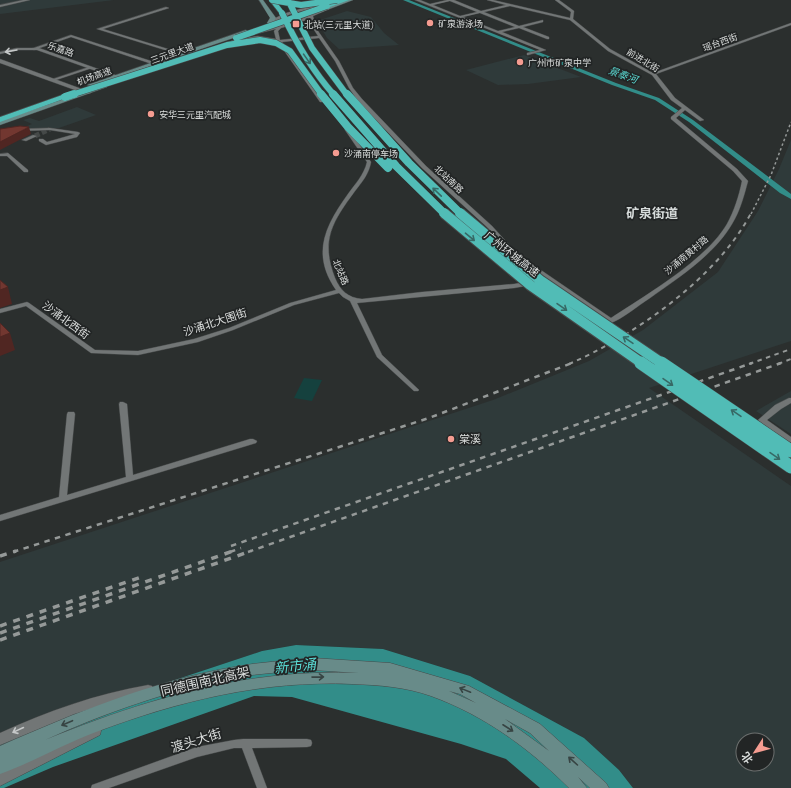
<svg xmlns="http://www.w3.org/2000/svg" width="791" height="788" font-family="Quicksand,'Noto Sans SC',sans-serif">
  <style>
    .built { fill: #2f3a3a; fill-rule: evenodd }
    .green { fill: #15413e }
    .water { fill: #328d89 }
    .lines { fill: none; stroke-linecap: round; stroke-linejoin: round }
    .canal { fill: #328d89; fill-rule: evenodd }
    .minor-tunnel { stroke: #454948; stroke-width: 5; stroke-dasharray: 5 2.5; stroke-linecap: butt }
    .minor-casing { stroke: #474a4a; stroke-width: 1 }
    .tertiary-casing { stroke: #474a4a; stroke-width: 1 }
    .secondary-casing { stroke: #474a4a; stroke-width: 1 }
    .motorway-casing { stroke: #474a4a; stroke-width: 1 }
    .minor { fill: #727676; fill-rule: evenodd }
    .tertiary { fill: #727676; fill-rule: evenodd }
    .secondary { fill: #688b89; fill-rule: evenodd }
    .motorway { fill: #51bcb6; fill-rule: evenodd }
    .rail-far3 { stroke: #959998; stroke-width: 1.5; stroke-dasharray: 2.5 2.5; stroke-linecap: butt }
    .rail-far2 { stroke: #959998; stroke-width: 2; stroke-dasharray: 4.5 4.5; stroke-linecap: butt }
    .rail-far1 { stroke: #959998; stroke-width: 2.5; stroke-dasharray: 5.5 5.5; stroke-linecap: butt }
    .rail { stroke: #959998; stroke-width: 3.5; stroke-dasharray: 7 7; stroke-linecap: butt }
    .motorway-bridge-far3-casing { stroke: #474a4a; stroke-width: 7; stroke-linecap: butt }
    .motorway-bridge-far2-casing { stroke: #474a4a; stroke-width: 8; stroke-linecap: butt }
    .motorway-bridge-far1-casing { stroke: #474a4a; stroke-width: 12; stroke-linecap: butt }
    .motorway-bridge-casing { stroke: #474a4a; stroke-width: 14; stroke-linecap: butt }
    .motorway-bridge-far3 { stroke: #51bcb6; stroke-width: 6 }
    .motorway-bridge-far2 { stroke: #51bcb6; stroke-width: 8 }
    .motorway-bridge-far1 { stroke: #51bcb6; stroke-width: 10 }
    .motorway-bridge { stroke: #51bcb6; stroke-width: 13 }
    .shaded-wall { fill: #502622 }
    .building { fill: #723730; stroke: #502622 }
    .oneway { stroke: #c5c8c8 }
    .oneway2 { stroke: #376966 }
    .oneway3 { stroke: #374443 }
    .poi-dot { fill: #f59c91; stroke: #222525; stroke-width: 1.5 }
    .labels { text-anchor: middle; dominant-baseline: central; stroke-width: 3.5; stroke-linejoin: round; paint-order: stroke }
    .far-poi-label { font-size: 9px; fill: #dadddc; stroke: #222525; text-anchor: start }
    .far-street-label { font-size: 9px; fill: #dadddc; stroke: #222525 }
    .far-water-label { font-size: 10px; font-style: italic; fill: #5cdfd8; stroke: #222525 }
    .street-label { font-size: 11px; fill: #dadddc; stroke: #222525 }
    .poi-label { font-size: 11px; fill: #dadddc; stroke: #222525; text-anchor: start }
    .far-district-label { font-size: 13px; font-weight: bold; fill: #d6dbda; stroke: #222525 }
    .near-street-label { font-size: 13px; fill: #dadddc; stroke: #222525 }
    .near-water-label { font-size: 14px; font-style: italic; fill: #5cdfd8; stroke: #222525 }
  </style>
  <rect width="100%" height="100%" fill="#2b2f2e"/>
  <path class="built" d="M0,0H114L0,14Z
    M347,11L371,17L384,33L399,45L339,49L327,38L317,21Z
    M524,55L581,77L528,84L498,85L466,70Z
    M77,107L96,115L59,128H22L32,124L23,120L30,118L39,121Z
    M791,140V341L649,388L791,486V788H633L619,770L584,738L470,676L383,649L296,645L262,651L0,738V562L493,400L589,361L643,330L718,272L758,211L779,169ZM743,740H767V764H743Z
    M791,391V434L756,411Z"/>
  <path class="green" d="M304,378L322,380L312,401L294,398Z"/>
  <path class="water" d="M296,645L383,649L470,676L584,738L619,770L633,788H540L506,759L461,744L292,697L254,696L53,767L4,788H0V738L262,651Z"/>
  <g class="lines">
    <path class="canal" d="M403,0H409L616,83L659,98L693,120L791,194V199L780,193L689,122L655,100L612,85Z"/>
    <path class="minor-tunnel" d="M35,136L50,129"/>
    <defs>
      <path id="minor" d="M23,0H30L0,7V5Z
        M415,0H420L430,4L447,0H454L481,11L506,5L487,0H493L570,18L571,12L555,0H559L574,11L573,19L610,49L653,73L791,23V25L656,74L675,98L704,120L700,121L685,110L676,118L737,169L748,181C744,196 740,211 732,224C714,255 678,278 650,298C639,305 622,319 611,323L528,266V264H532L611,318C646,295 706,260 727,224C734,211 739,196 742,181L733,171L671,119V117L682,108L671,100L652,75L608,51L570,20L510,6L484,12L519,26L543,20V22L523,27L549,37V39H547L519,28L502,32L546,50L528,55H527V53L540,50ZM450,1L477,12L460,16L433,5ZM480,13L515,27L498,31L463,17Z
        M322,5L323,7C305,10 287,13 271,24L268,23C283,11 304,8 322,5Z
        M166,7L169,8L103,29L181,53V55L97,29Z
        M326,8L329,9L313,16L315,25L318,31L339,61L353,88L362,99L426,166L492,226L513,249V251H509L488,228L422,168L358,101L349,88L335,61L319,38L282,42L324,101L322,102H320L278,42L258,38L233,42L231,41L258,36L276,39L274,31L276,29L260,33L258,32L297,21ZM310,18L311,25L318,36L280,40L278,31L281,28L299,23Z
        M71,35L154,62L155,63L152,64L71,37L34,50L31,49Z
        M89,67L92,68L53,81L50,80Z
        M50,128L78,132L80,133L77,137L46,145L39,141V139H43L47,142L75,134L50,130L20,131L18,130L20,129Z
        M345,129H349L371,162C369,174 362,182 355,191C333,221 320,240 335,278C340,290 348,298 362,299L422,292L514,284L531,281L534,283L531,285L514,288L357,303L382,355L418,389L419,390L418,391H414L377,357L350,301L343,297L339,293L294,305L233,330L198,342L138,355L91,353L26,306L0,313V309L27,302L29,303L95,350L138,351L194,339L229,328L290,303L336,290C311,254 325,226 348,194C355,184 364,175 367,162L345,130Z
        M33,135L37,136L26,141L22,140Z
        M8,153L28,170V172H24L7,156H0V154Z
        M789,398H791V403L781,409L767,420L791,437V442H788L758,420L775,405Z
        M120,402H123L127,404L133,475L250,439H253L257,441L256,443L0,521V515L59,497L67,414L68,412H74L75,414L67,495L126,477L119,404Z
        M243,739H307L311,740L312,743L311,746L307,747L252,748L267,788H257L242,748H234L197,757L109,788H91L92,785L197,747L234,740Z"/>
      <path id="tertiary" d="M17,48H39L118,76L113,77L37,50H17L0,54V52Z
        M0,59L90,92L91,93L86,94L0,63Z
        M148,685L152,686L154,690L152,694L110,703L74,714L0,745V733C48,711 96,694 148,685Z
        M95,725L100,727L101,731L100,735L0,786V773Z"/>
      <path id="secondary" d="M259,0H263L276,18L272,24L267,23L270,18Z
        M346,0H353L319,13L315,12Z
        M246,30L249,32L248,33L92,86L87,85Z
        M102,86L107,87L0,125V121Z
        M312,658L390,663L469,686L540,724L606,783L609,788H590L578,777L587,788H569C530,749 484,715 431,696C406,687 379,685 352,684C264,680 178,701 96,732C64,744 33,762 0,774V760L5,758L0,760V746C75,713 152,681 234,667C259,662 286,661 312,658ZM312,670L359,673C249,668 146,699 45,740C105,713 169,690 234,678C259,673 286,672 312,670ZM449,691L460,694L476,703ZM505,719L530,733L549,751Z"/>
      <path id="motorway" d="M269,0H275L285,13L284,14H280Z
        M340,0H349L327,8L324,6Z
        M62,95L69,97L0,122V117Z"/>
    </defs>
    <use href="#minor" class="minor-casing"/>
    <use href="#tertiary" class="tertiary-casing"/>
    <use href="#secondary" class="secondary-casing"/>
    <use href="#motorway" class="motorway-casing"/>
    <use href="#minor" class="minor"/>
    <use href="#tertiary" class="tertiary"/>
    <use href="#secondary" class="secondary"/>
    <use href="#motorway" class="motorway"/>
    <path class="rail-far3" d="M751,214L771,175L791,122"/>
    <path class="rail-far2" d="M569,364C634,336 718,277 751,213
      M749,364L791,349
      M778,364L791,359"/>
    <path class="rail-far1" d="M231,546L752,363
      M13,552L429,418L572,363
      M230,552L241,548
      M248,552L781,363"/>
    <path class="rail" d="M0,556L16,551
      M0,626L144,576
      M0,633L233,551
      M0,640L251,551"/>
    <defs>
      <path id="motorway-bridge-far3" d="M272,0L301,5L337,0
        M288,0L312,48L347,95
        M282,13C296,43 312,70 334,95
        M236,38L327,6
        M71,95L227,45L260,40L276,43L290,51L322,95"/>
      <path id="motorway-bridge-far2" d="M321,94L348,127L388,168
        M333,94L396,166L445,214
        M347,94L409,163L461,214
        M65,97L74,94"/>
      <path id="motorway-bridge-far1" d="M444,213L530,285L643,364
        M460,213L541,281L663,364"/>
      <path id="motorway-bridge" d="M641,363L791,467
        M661,363L791,451"/>
    </defs>
    <use href="#motorway-bridge-far3" class="motorway-bridge-far3-casing"/>
    <use href="#motorway-bridge-far2" class="motorway-bridge-far2-casing"/>
    <use href="#motorway-bridge-far1" class="motorway-bridge-far1-casing"/>
    <use href="#motorway-bridge" class="motorway-bridge-casing"/>
    <use href="#motorway-bridge-far3" class="motorway-bridge-far3"/>
    <use href="#motorway-bridge-far2" class="motorway-bridge-far2"/>
    <use href="#motorway-bridge-far1" class="motorway-bridge-far1"/>
    <use href="#motorway-bridge" class="motorway-bridge"/>
  </g>
  <path class="shaded-wall" d="M29,127L31,134L0,150V142Z
    M8,287L12,304L0,308V290Z
    M10,333L15,350L0,356V337Z"/>
  <path class="building" d="M20,126L29,127L0,142V129Z
    M0,280L8,287L0,290Z
    M0,323L10,333L0,337Z"/>
  <defs><path id="oneway-shaft" d="M-6 0H5M1.5-3L5.5 0L1.5 3" fill="none" stroke-width="1.6" stroke-linecap="round" stroke-linejoin="round"/></defs>
  <g class="oneway">
    <use href="#oneway-shaft" transform="translate(11 51) rotate(170)"/>
    <use href="#oneway-shaft" transform="translate(18 730) rotate(155)"/>
  </g>
  <g class="oneway2">
    <use href="#oneway-shaft" transform="translate(307 59) rotate(55)"/>
    <use href="#oneway-shaft" transform="translate(437 192) rotate(-136)"/>
    <use href="#oneway-shaft" transform="translate(470 237) rotate(40)"/>
    <use href="#oneway-shaft" transform="translate(562 307) rotate(35)"/>
    <use href="#oneway-shaft" transform="translate(628 340) rotate(-146)"/>
    <use href="#oneway-shaft" transform="translate(668 382) rotate(35)"/>
    <use href="#oneway-shaft" transform="translate(736 413) rotate(-146)"/>
    <use href="#oneway-shaft" transform="translate(775 456) rotate(35)"/>
  </g>
  <g class="oneway3">
    <use href="#oneway-shaft" transform="translate(318 677) rotate(-1)"/>
    <use href="#oneway-shaft" transform="translate(465 690) rotate(-158)"/>
    <use href="#oneway-shaft" transform="translate(67 723) rotate(157)"/>
    <use href="#oneway-shaft" transform="translate(508 728) rotate(33)"/>
    <use href="#oneway-shaft" transform="translate(573 761) rotate(-138)"/>
  </g>
  <g class="poi-dot">
    <circle cx="430" cy="23" r="4"/>
    <rect x="292" y="20" width="8" height="8" rx="2"/>
    <circle cx="520" cy="62" r="4"/>
    <circle cx="151" cy="114" r="4"/>
    <circle cx="336" cy="153" r="4"/>
    <circle cx="451" cy="439" r="4"/>
  </g>
  <g class="labels">
    <g class="far-poi-label">
      <text x="438" y="23">矿泉游泳场</text>
      <text x="304" y="24">北站(三元里大道)</text>
      <text x="528" y="62">广州市矿泉中学</text>
      <text x="159" y="114">安华三元里汽配城</text>
      <text x="344" y="153">沙涌南停车场</text>
    </g>
    <g class="far-street-label">
      <text transform="translate(720 42) rotate(-20)">瑶台西街</text>
      <text transform="translate(61 49) rotate(19)">乐嘉路</text>
      <text transform="translate(172 53) rotate(-20)">三元里大道</text>
      <text transform="translate(643 60) rotate(31)">前进北街</text>
      <text transform="translate(94 76) rotate(-20)">机场高速</text>
      <text transform="translate(449 179) rotate(43)">北站南路</text>
      <text transform="translate(686 255) rotate(-40)">沙涌南黄村路</text>
      <text transform="translate(341 272) rotate(67)">北站路</text>
    </g>
    <g class="far-water-label">
      <text transform="translate(623 75) rotate(20)">景泰河</text>
    </g>
    <g class="street-label">
      <text transform="translate(512 254) rotate(38)">广州环城高速</text>
      <text transform="translate(66 320) rotate(36)">沙涌北西街</text>
      <text transform="translate(215 322) rotate(-18)">沙涌北大围街</text>
    </g>
    <g class="poi-label">
      <text x="459" y="439">棠溪</text>
    </g>
    <g class="far-district-label">
      <text x="652" y="213">矿泉街道</text>
    </g>
    <g class="near-street-label">
      <text transform="translate(205 681) rotate(-13)">同德围南北高架</text>
      <text transform="translate(196 740) rotate(-17)">渡头大街</text>
    </g>
    <g class="near-water-label">
      <text transform="translate(295 666) rotate(-6)">新市涌</text>
    </g>
  </g>
  <g transform="translate(755 752) rotate(234)"><circle r="19" fill="#222525" stroke="#6c6f6e"/>
  <path d="M0-3L7 15L0 10L-7 15Z" fill="#f59c91"/>
  <text y="-6" font-size="11" font-weight="bold" text-anchor="middle" fill="#dadddc">北</text>
  </g>
</svg>
